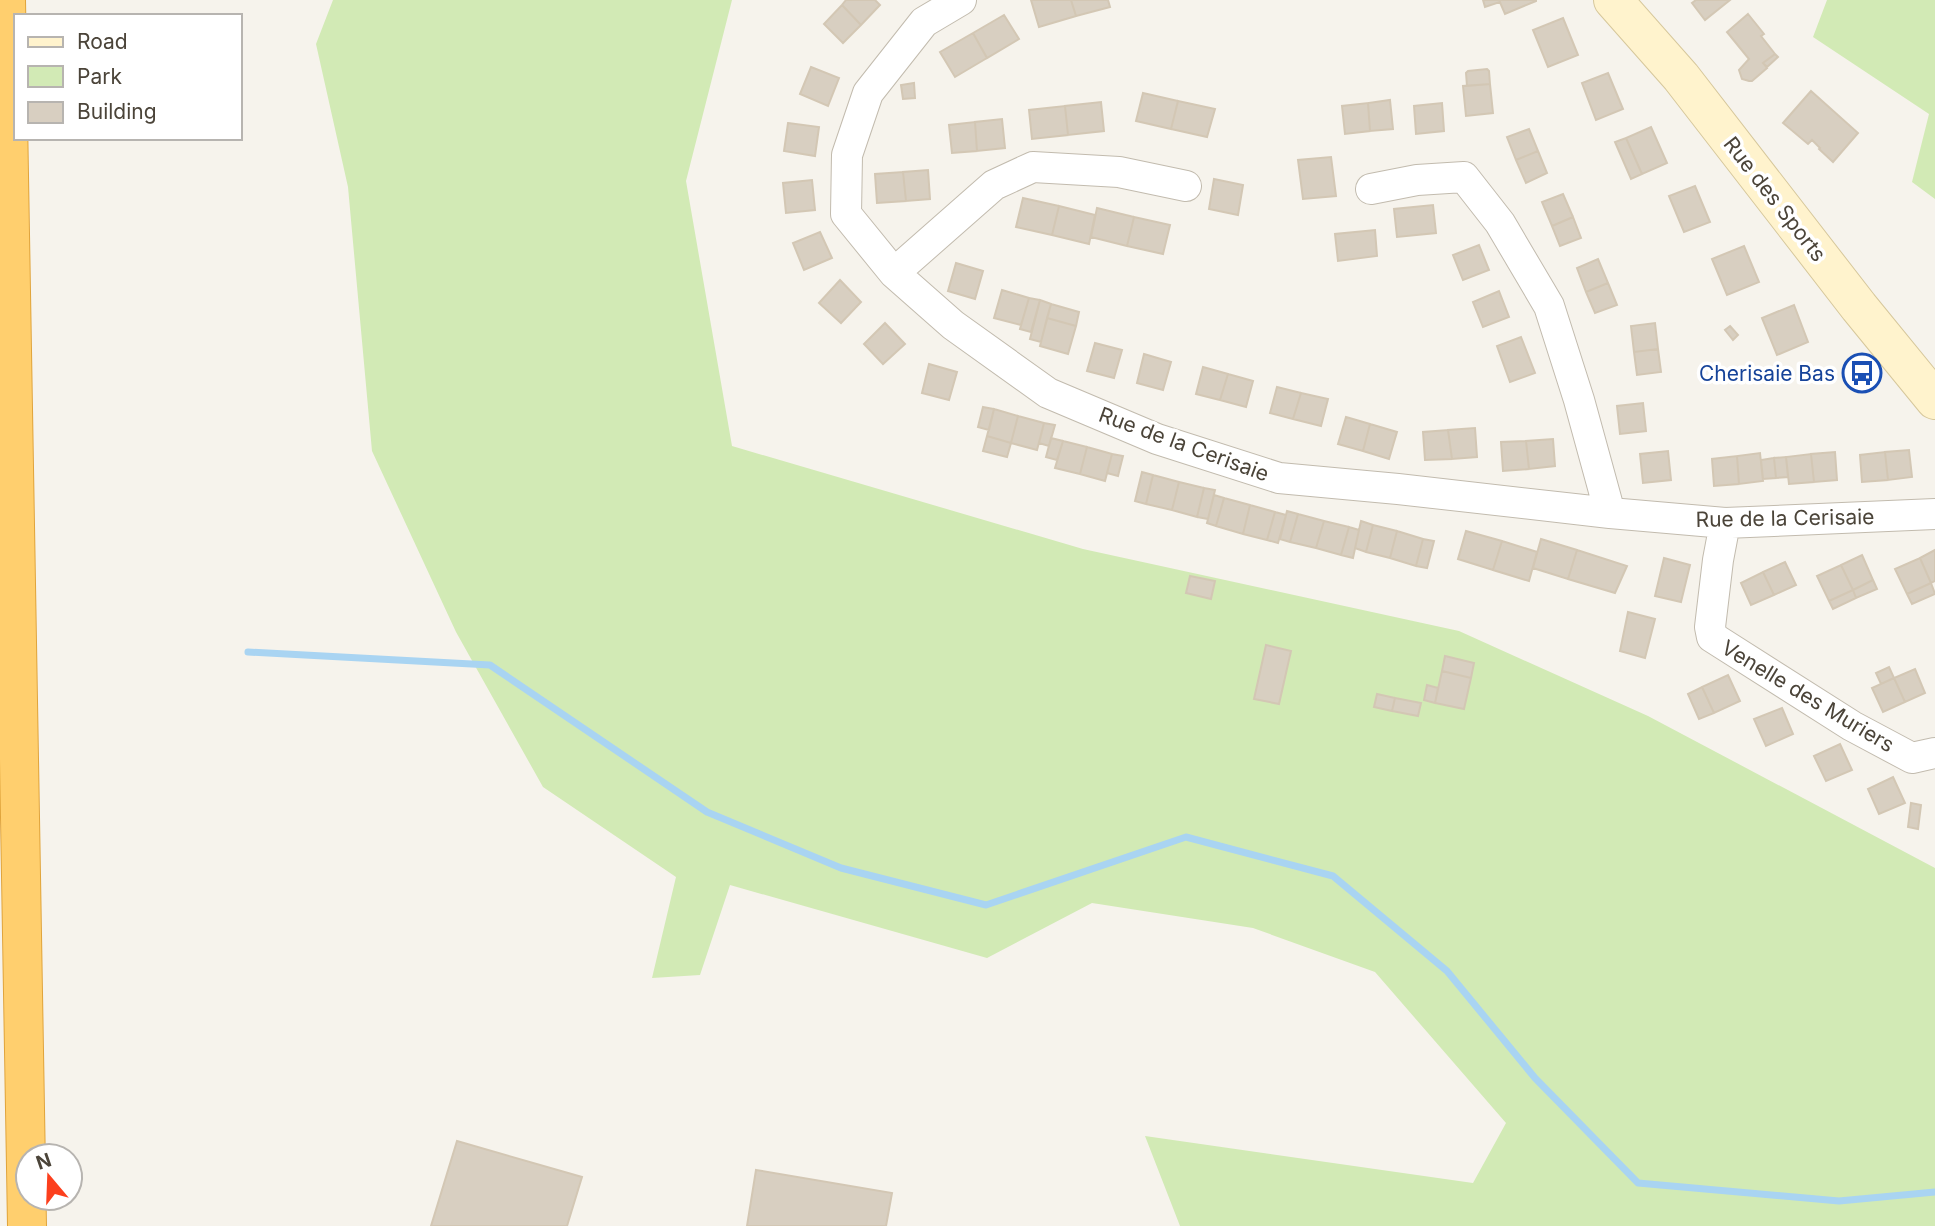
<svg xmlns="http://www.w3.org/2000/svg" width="1935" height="1226" font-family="Inter,sans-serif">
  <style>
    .green { fill: #d2eab5 }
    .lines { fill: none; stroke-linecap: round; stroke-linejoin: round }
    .stream { stroke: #a9d4f2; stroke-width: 7 }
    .building { fill: #d8cfc1; stroke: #d3c7b4; stroke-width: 2 }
    .street-casing { stroke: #c2bbae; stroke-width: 32 }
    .secondary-casing { stroke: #d6c79b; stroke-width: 40 }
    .highway-casing { stroke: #e0a43c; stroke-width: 40 }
    .street { stroke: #fff; stroke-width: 30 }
    .secondary { stroke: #fff3cd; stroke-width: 38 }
    .highway { stroke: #ffcf6e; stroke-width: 38 }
    .labels { text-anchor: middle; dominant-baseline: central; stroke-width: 7; stroke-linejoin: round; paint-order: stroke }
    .street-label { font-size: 21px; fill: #4b4439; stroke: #fff }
    .transit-label { font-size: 21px; fill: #164399; stroke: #fff; text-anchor: end }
  </style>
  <rect width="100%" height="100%" fill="#f6f3ec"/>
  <path class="green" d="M333,0H732L686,181L732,446L1083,549L1459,631L1648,716L1935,868V1226H1180L1145,1136L1473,1183L1506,1123L1375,972L1253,928L1092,903L987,958L730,885L700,975L652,978L676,877L543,787L456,632L372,451L348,187L316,44Z
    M1827,0H1935V199L1912,182L1929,114L1813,37Z"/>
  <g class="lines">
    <path class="stream" d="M248,652L490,665L707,812L841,868L986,905L1186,837L1333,876L1447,971L1535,1078L1638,1183L1839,1201L1935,1192"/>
  </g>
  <path class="building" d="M846,0H875L880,5L861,25L842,5Z
    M1031,0H1071L1076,16L1039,27Z
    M1071,0H1108L1110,7L1076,16Z
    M1483,0H1499L1500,2L1485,7Z
    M1499,0H1536V1L1505,14Z
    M1696,0H1730L1705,20L1692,3Z
    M842,5L861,25L843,43L824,24Z
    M1748,14L1764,34L1761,36L1775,54L1763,63L1767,68L1752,81H1749L1742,79L1739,70L1749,59L1727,32Z
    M1004,15L1019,39L987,58L973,33Z
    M1563,18L1578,55L1548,67L1533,30Z
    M973,33L987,58L955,77L940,52Z
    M1775,54L1778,57L1767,67L1763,63Z
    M811,67L839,78L828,106L800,94Z
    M1487,69L1489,71L1490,84L1467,86L1466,73L1468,71Z
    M1608,73L1623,109L1596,120L1582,83Z
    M914,83L915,98L903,99L901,85Z
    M1490,84L1493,113L1466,116L1463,86Z
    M1811,91L1858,133L1833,162L1819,149L1820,148L1812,140L1808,144L1783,123Z
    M1143,93L1178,101L1171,129L1136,121Z
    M1390,100L1393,129L1370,131L1368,103Z
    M1178,101L1215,109L1207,137L1171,129Z
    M1101,102L1104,131L1068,135L1065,106Z
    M1368,103L1370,131L1345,134L1342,106Z
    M1442,103L1444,131L1416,134L1414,106Z
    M1065,106L1068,135L1032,139L1029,110Z
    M1002,119L1005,148L977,151L975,122Z
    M975,122L977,151L952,153L949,125Z
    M788,123L819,127L815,156L784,151Z
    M1651,127L1667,163L1642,174L1626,138Z
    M1529,129L1538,151L1516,160L1507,137Z
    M1626,138L1642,174L1631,179L1615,142Z
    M1538,151L1547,173L1526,183L1516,160Z
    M1331,157L1336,196L1303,199L1298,160Z
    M928,170L930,199L906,201L903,172Z
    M903,172L906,201L877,203L875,174Z
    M1214,179L1243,185L1238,215L1209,209Z
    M812,180L815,210L786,213L783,183Z
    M1695,186L1710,222L1684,232L1669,196Z
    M1563,194L1573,217L1552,226L1542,202Z
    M1023,198L1059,206L1052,235L1016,227Z
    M1433,205L1436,233L1397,237L1394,209Z
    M1059,206L1095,215L1089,244L1052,235Z
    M1097,208L1134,217L1127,246L1091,237Z
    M1134,217L1170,225L1163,254L1127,246Z
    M1573,217L1581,238L1560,246L1552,226Z
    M1375,230L1377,256L1338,261L1335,234Z
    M820,232L832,258L804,270L793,243Z
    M1479,245L1489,270L1463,280L1453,255Z
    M1744,246L1759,282L1727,295L1712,259Z
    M1598,259L1608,283L1586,292L1577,268Z
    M956,263L983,271L975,299L948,291Z
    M840,280L861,302L841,323L819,303Z
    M1608,283L1617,305L1595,313L1586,292Z
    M1002,290L1029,298L1021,325L994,318Z
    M1499,291L1509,317L1483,327L1473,302Z
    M1029,298L1040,300L1031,332L1020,329Z
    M1040,300L1051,304L1041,342L1030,339Z
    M1051,304L1079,312L1076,326L1047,318Z
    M1794,305L1808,342L1777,355L1762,318Z
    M1047,318L1076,326L1068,354L1040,346Z
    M885,323L905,344L883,364L864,344Z
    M1655,323L1658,349L1634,352L1631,326Z
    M1730,326L1738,335L1733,340L1725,330Z
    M1521,337L1535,373L1510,382L1497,346Z
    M1095,343L1122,350L1114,378L1087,371Z
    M1658,349L1661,372L1637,375L1634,352Z
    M1144,354L1171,362L1163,390L1137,383Z
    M929,364L957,372L949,400L922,393Z
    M1203,367L1228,374L1220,400L1196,394Z
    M1228,374L1253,381L1246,407L1220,400Z
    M1277,387L1301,393L1293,419L1270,413Z
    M1301,393L1328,399L1321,426L1293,419Z
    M1643,403L1646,431L1620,434L1617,406Z
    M983,407L994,409L989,430L978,427Z
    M994,409L1018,416L1011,443L987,436Z
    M1018,416L1044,423L1037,450L1011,443Z
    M1346,417L1370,424L1363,451L1338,444Z
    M1044,423L1055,425L1049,446L1039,443Z
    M1370,424L1397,432L1389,459L1363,451Z
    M1475,428L1477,457L1452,459L1448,430Z
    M1448,430L1452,459L1425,460L1423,432Z
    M987,436L1011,443L1007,457L983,451Z
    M1051,438L1063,441L1057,460L1046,457Z
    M1553,439L1555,466L1529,469L1526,441Z
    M1063,441L1087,447L1080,474L1055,468Z
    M1526,441L1529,469L1503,471L1501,442Z
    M1087,447L1112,454L1105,481L1080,474Z
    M1909,450L1912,477L1888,480L1885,452Z
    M1668,451L1671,480L1643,483L1640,454Z
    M1835,452L1837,480L1814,482L1811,454Z
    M1885,452L1888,480L1862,482L1860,455Z
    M1760,453L1763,481L1739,484L1737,456Z
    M1112,454L1123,456L1118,476L1107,473Z
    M1811,454L1814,482L1789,484L1786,457Z
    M1737,456L1739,484L1714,486L1712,459Z
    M1786,457L1788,477L1776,478L1774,458Z
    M1774,458L1776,478L1763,479L1761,460Z
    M1142,472L1153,475L1146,504L1135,501Z
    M1153,475L1179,482L1172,510L1146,504Z
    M1179,482L1204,488L1197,517L1172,510Z
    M1204,488L1215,490L1208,519L1197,517Z
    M1214,495L1224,498L1216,526L1207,523Z
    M1224,498L1250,505L1243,534L1216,526Z
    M1250,505L1275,512L1267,540L1243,534Z
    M1287,511L1298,514L1290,542L1280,539Z
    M1275,512L1286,515L1278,543L1267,540Z
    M1298,514L1324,521L1316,548L1290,542Z
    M1324,521L1349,527L1341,555L1316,548Z
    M1361,521L1373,525L1366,552L1355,548Z
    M1373,525L1397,531L1390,558L1366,552Z
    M1349,527L1359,530L1353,558L1341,555Z
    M1397,531L1423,539L1416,566L1390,558Z
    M1466,531L1502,541L1493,570L1458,559Z
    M1423,539L1434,541L1427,568L1416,566Z
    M1541,539L1577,550L1568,579L1533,568Z
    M1502,541L1537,552L1529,581L1493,570Z
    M1577,550L1627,566L1615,593L1568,579Z
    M1935,550V581L1931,583L1920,558Z
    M1862,555L1873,580L1853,590L1841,565Z
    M1664,558L1690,565L1681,602L1655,596Z
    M1920,558L1931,583L1907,594L1895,569Z
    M1785,562L1796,585L1774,595L1763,572Z
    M1841,565L1853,590L1829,601L1817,576Z
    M1763,572L1774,595L1751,605L1741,583Z
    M1190,576L1215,581L1211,599L1186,593Z
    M1873,580L1877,589L1856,598L1853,590Z
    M1931,583L1935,594L1912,604L1907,594Z
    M1853,590L1856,598L1833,609L1829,601Z
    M1628,612L1655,619L1645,658L1620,651Z
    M1266,645L1291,651L1279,704L1254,699Z
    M1445,656L1474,663L1471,678L1442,671Z
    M1889,667L1894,678L1881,684L1876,673Z
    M1915,669L1925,693L1905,702L1894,678Z
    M1442,671L1471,678L1464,709L1435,703Z
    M1728,675L1740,701L1714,713L1702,687Z
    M1894,678L1905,702L1883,712L1872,688Z
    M1427,685L1438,688L1435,703L1424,700Z
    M1702,687L1714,713L1699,719L1688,694Z
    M1377,694L1395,698L1392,711L1374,707Z
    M1395,698L1421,703L1418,716L1392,711Z
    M1782,708L1793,734L1766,746L1754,719Z
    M1840,744L1852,770L1826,781L1814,756Z
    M1893,777L1905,803L1879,814L1868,789Z
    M1911,803L1921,805L1918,829L1908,827Z
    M457,1141L582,1177L567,1226H431Z
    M756,1170L892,1193L886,1226H747Z"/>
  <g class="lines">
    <defs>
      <path id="street" d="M961,0L924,22L868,93L847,155L846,214L894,273L953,325L1048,393L1157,439L1279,478L1398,489L1610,513L1725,523L1935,514
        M1371,189L1417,180L1464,177L1500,223L1549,306L1579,400L1610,513
        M894,273L994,185L1033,167L1119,172L1186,186
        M1725,523L1718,560L1710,627L1712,637L1852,726L1912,758L1935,753"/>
      <path id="secondary" d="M1613,0L1681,77L1859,307L1935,400"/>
      <path id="highway" d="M6,0L27,1226"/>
    </defs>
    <use href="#street" class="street-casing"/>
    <use href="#secondary" class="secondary-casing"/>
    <use href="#highway" class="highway-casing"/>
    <use href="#street" class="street"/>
    <use href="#secondary" class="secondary"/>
    <use href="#highway" class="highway"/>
  </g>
  <defs>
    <symbol id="bus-ring" viewBox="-11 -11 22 22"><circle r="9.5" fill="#fff" stroke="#1a4fb4" stroke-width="1.5"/><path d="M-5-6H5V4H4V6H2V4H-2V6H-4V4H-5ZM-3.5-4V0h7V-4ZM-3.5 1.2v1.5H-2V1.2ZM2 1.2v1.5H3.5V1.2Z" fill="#1a4fb4"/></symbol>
  </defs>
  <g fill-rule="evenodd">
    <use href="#bus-ring" x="1840" y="351" width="44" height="44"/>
  </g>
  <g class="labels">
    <g class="street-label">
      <text transform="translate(1775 199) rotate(52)">Rue des Sports</text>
      <text transform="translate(1184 444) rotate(20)">Rue de la Cerisaie</text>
      <text transform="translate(1785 518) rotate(-1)">Rue de la Cerisaie</text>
      <text transform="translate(1808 696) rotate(31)">Venelle des Muriers</text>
    </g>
    <g class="transit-label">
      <text x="1835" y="373">Cherisaie Bas</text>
    </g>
  </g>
  <rect x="14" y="14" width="228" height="126" fill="#ffffff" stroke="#b7b4b0" stroke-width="2"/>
  <rect x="28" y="37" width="35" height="10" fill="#fff3cd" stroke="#b7b4b0" stroke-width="2"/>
  <text x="77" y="49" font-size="21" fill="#4b4439">Road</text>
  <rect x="28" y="66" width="35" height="21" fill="#d2eab5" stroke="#b7b4b0" stroke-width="2"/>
  <text x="77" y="84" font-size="21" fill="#4b4439">Park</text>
  <rect x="28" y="102" width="35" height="21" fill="#d8cfc1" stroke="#b7b4b0" stroke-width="2"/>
  <text x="77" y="119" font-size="21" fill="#4b4439">Building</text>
  <g transform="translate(49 1177) rotate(341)"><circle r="33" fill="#ffffff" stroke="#b7b4b0" stroke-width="2"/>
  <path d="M0-5L12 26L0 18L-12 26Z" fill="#fc3f1d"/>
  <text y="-10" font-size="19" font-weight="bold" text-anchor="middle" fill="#4b4439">N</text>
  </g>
</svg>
